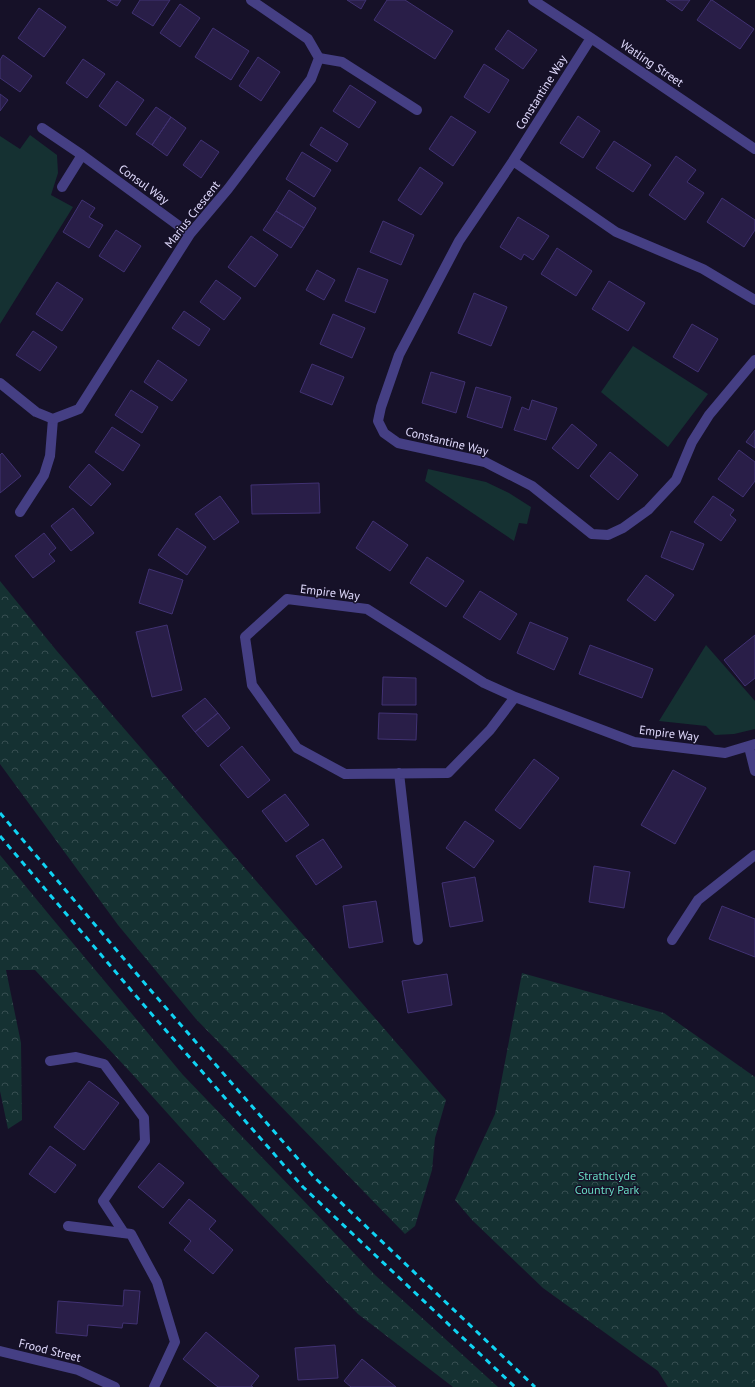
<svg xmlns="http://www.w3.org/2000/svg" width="755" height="1387" font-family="'PT Sans',sans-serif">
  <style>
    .green { fill: #153132 }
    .forest { fill: url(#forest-crowns) }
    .building { fill: #291e48; stroke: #413273 }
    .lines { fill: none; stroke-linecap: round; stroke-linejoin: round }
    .service { stroke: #453f84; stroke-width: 10 }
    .minor { stroke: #453f84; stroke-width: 10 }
    .rail { stroke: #10d3f3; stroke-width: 3; stroke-dasharray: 6 5; stroke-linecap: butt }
    .labels { text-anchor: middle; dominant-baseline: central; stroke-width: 3; stroke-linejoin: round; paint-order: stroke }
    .street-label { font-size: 12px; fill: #e0dafd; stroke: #161128 }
    .park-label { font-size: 12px; fill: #68dbc3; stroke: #161128 }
  </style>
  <defs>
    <pattern id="forest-crowns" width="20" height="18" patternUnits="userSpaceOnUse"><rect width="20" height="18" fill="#153132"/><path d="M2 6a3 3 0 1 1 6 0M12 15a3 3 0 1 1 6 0" fill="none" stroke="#374e51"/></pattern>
  </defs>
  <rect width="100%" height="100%" fill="#161128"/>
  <path class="green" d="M30,135L57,155L58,173L51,195L73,207L0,324V136L20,149Z
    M633,346L708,394L668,447L601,392Z
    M428,469L486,482L509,493L531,507L527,524L519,523L514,541L425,481Z
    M706,645L755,701V729L734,734L715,735L706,726L659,721Z"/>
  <path class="forest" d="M0,581L56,650L446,1100L435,1138L432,1170L415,1226L405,1234L196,1019L118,925L0,764Z
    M0,855L51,917L183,1075L375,1275L498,1387H453L358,1314L222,1174L134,1076L35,970H6L21,1043L22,1120L8,1129L0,1091Z
    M522,973L664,1013L755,1077V1387H668L658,1371L543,1288L472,1220L455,1200L495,1114Z"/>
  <path class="building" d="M107,0H121L117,6Z
    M140,0H170L153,26L132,13Z
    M347,0H366L361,9Z
    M387,0H405L453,31L435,59L374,20Z
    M666,0H690L682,11Z
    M711,0H712L754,29L740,49L697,20Z
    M180,4L200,18L180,47L160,33Z
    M39,8L66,27L44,57L18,38Z
    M213,28L249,51L231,80L195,57Z
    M508,30L537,50L523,69L495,49Z
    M3,55L32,76L20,92L0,78V60Z
    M258,57L280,72L261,101L239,86Z
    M83,59L105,74L87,98L66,83Z
    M484,64L509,80L489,113L464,97Z
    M117,81L144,100L126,126L99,106Z
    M350,85L376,102L359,128L333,111Z
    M0,94L8,100L0,111Z
    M156,107L171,117L152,145L136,134Z
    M451,116L476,132L453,166L429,149Z
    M578,116L600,131L583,158L560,143Z
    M171,117L186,128L167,156L152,145Z
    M321,127L348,144L337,162L310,145Z
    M201,140L219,152L201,178L183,165Z
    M614,141L651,165L633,192L596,168Z
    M302,152L331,170L314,197L286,179Z
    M676,156L696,170L687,182L704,193L685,220L649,195Z
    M420,167L443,183L421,215L398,200Z
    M289,190L316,208L304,228L276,211Z
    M722,198L755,220V230L744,247L707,222Z
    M82,200L95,208L89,217L103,225L89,248L63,232Z
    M276,211L304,228L291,248L263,230Z
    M518,217L549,236L533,260L524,254L521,260L500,247Z
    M383,221L414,235L401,265L370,252Z
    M116,230L141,246L124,272L99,256Z
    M251,236L278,255L255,287L228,267Z
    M557,248L592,271L576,296L541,274Z
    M358,268L388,280L375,313L345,301Z
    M317,270L335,280L324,300L306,290Z
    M216,280L241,298L224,320L200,302Z
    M609,281L645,303L628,331L592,309Z
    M57,282L83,299L62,331L36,314Z
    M474,293L507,307L491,346L458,333Z
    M184,311L210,329L199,346L172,328Z
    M333,314L365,328L352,358L320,344Z
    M692,324L718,339L698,372L673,357Z
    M33,331L57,347L40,371L16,355Z
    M158,360L187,380L172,401L144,382Z
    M312,364L344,377L332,405L300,392Z
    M431,372L465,382L456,413L422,403Z
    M476,387L511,397L502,428L467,417Z
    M131,390L158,407L142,433L115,415Z
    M532,400L557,408L546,440L514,430L522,407L529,410Z
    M572,424L597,445L578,469L552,448Z
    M112,427L140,445L123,471L95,452Z
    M755,430V448L746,442Z
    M739,450L755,462V481L743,497L718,479Z
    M610,452L638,475L618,500L590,476Z
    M2,453L21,476L0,493V455Z
    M89,464L111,484L91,506L69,487Z
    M319,483L320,513L252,514L251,485Z
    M220,496L239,522L214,540L195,514Z
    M713,496L734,510L730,515L736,520L721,541L694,522Z
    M73,508L94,533L71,551L51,526Z
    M373,521L408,545L390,571L356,548Z
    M177,528L206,547L187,575L158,555Z
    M671,531L704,544L693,570L661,557Z
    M44,533L56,548L49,554L55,561L33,578L15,556Z
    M427,557L464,581L446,607L410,583Z
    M149,569L183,580L172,614L139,603Z
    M646,575L674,595L655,621L627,600Z
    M480,591L517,614L500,640L463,617Z
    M530,622L568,638L554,670L517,653Z
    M167,625L182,690L152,697L136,632Z
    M755,635V678L745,686L724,660Z
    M590,645L653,669L642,698L579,674Z
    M383,677L416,678V705H382Z
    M205,698L218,713L195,732L182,716Z
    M218,713L230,728L208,747L195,732Z
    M379,713L417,714L416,740L378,739Z
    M242,746L270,780L248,798L220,765Z
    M534,759L559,778L520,829L495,810Z
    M673,770L706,788L675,844L641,825Z
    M285,794L309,825L286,842L262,811Z
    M465,821L494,841L474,868L446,848Z
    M323,839L342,867L316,885L296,856Z
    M594,866L630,872L624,908L589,902Z
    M475,877L483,921L450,927L442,883Z
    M376,901L383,942L349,948L343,906Z
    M722,906L755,919V957L709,939Z
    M447,974L452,1005L408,1013L402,981Z
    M89,1081L119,1103L84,1150L54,1127Z
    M50,1146L76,1165L55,1193L29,1174Z
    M159,1163L184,1183L163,1208L138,1187Z
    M189,1199L216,1221L209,1229L233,1250L213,1274L184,1250L191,1241L169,1223Z
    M124,1290L140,1291L137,1324L123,1323L122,1328L88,1325L87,1336L56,1333L58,1301L123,1306Z
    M206,1332L259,1376L251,1386L253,1387H218L183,1359Z
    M335,1345L338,1378L298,1380L295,1348Z
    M362,1359L396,1387H351L344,1381Z"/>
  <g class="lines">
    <path class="service" d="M319,58L342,62L417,110
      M20,512L44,475L50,456L53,419
      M50,1061L76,1057L104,1064L144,1118L145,1141L103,1201L124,1233"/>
    <path class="minor" d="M533,0L591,38L755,149
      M591,38L513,161L459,241L399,355L381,407L378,421L384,433L398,443L485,462L532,486L592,534L608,535L623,528L648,510L676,480L692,442L709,415L755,360
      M42,128L82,155L190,234
      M513,161L616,232L703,269L755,300
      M62,187L82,155
      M0,383L36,412L53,419L79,409L190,234L228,189L311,79L319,58L308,39L251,0
      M515,697L490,730L448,773L345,774L297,748L252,685L245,637L287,599L367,609L484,683L515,697L634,742L725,753L755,744
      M749,747L755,771
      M399,773L418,940
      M672,940L698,900L755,855
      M68,1226L131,1234L157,1282L175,1342L154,1387
      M0,1351L78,1370L115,1387"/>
    <path class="rail" d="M0,813L153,993L313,1176L535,1387
      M0,836L142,1003L303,1187L515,1387"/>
  </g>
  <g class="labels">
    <g class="street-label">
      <text transform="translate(652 63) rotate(34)">Watling Street</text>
      <text transform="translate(541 92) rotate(-58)">Constantine Way</text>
      <text transform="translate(144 184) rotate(36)">Consul Way</text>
      <text transform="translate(192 214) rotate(-52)">Marius Crescent</text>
      <text transform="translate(447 441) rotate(14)">Constantine Way</text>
      <text transform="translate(330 592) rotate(7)">Empire Way</text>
      <text transform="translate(669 733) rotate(7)">Empire Way</text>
      <text transform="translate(50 1350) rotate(14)">Frood Street</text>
    </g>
    <g class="park-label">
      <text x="607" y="1175">Strathclyde<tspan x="607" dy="14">Country Park</tspan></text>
    </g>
  </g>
</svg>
